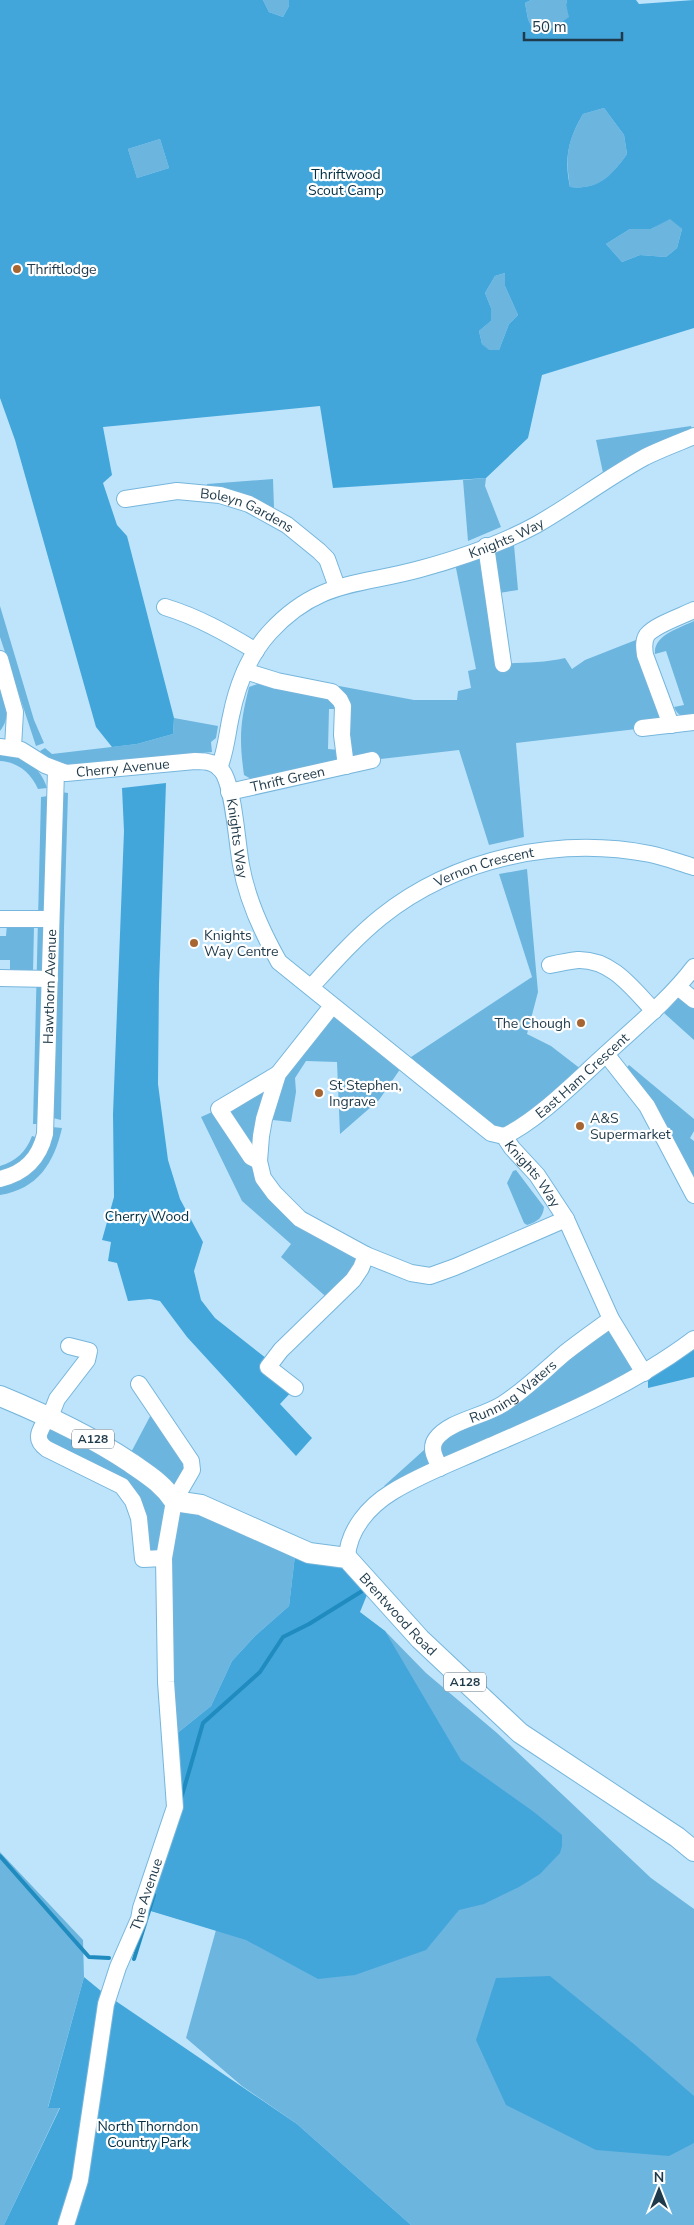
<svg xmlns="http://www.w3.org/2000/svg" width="694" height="2225" font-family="'Nunito Sans',sans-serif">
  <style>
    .green { fill: #6cb5df }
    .forest { fill: #43a6db; fill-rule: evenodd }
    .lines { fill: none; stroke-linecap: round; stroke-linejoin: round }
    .stream { stroke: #1f8bbe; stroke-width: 4 }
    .minor-casing { stroke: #76b6dc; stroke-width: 18 }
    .major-casing { stroke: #76b6dc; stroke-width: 22 }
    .minor { stroke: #fff; stroke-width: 16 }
    .major { stroke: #fff; stroke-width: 20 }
    .poi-dot { fill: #a76532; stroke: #fff; stroke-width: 2 }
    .labels { text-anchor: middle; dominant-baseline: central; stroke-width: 4.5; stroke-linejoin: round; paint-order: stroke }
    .shield { fill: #fff; stroke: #627580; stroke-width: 1 }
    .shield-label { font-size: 12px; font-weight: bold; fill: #1f3a4a }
    .park-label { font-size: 14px; fill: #022f44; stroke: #fff }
    .poi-label { font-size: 14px; fill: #1f3a4a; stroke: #fff; text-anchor: start }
    .street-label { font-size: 14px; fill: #1f3a4a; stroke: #fff }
  </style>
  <rect width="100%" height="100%" fill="#bee4fb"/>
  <path class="green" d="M263,0H289V6L283,17L269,12Z
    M531,0H567L566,5L570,17L553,28L533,30L528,19L525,3Z
    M604,108L624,135L627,154C611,176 600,190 570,187C565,156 567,142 583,114Z
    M160,139L169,168L137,178L128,149Z
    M670,218L682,229L677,248L666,257L640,255L622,262L606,244L630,229H651Z
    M505,273V286L518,315L509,324L499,350L489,351L482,344L479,331L491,321V308L485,293L495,276Z
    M691,426L694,435L605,482L596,440Z
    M486,478L485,486L501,527L468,541L463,480Z
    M273,479L274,508L242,493L207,487V484Z
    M506,539L514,545L518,590L493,594L503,664C524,662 545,663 565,658L572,669L585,660L646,636L671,725L516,743L524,837L489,845L459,750L372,760L353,756L338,691L339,686L414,700H457L458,691L471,688L468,671L476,669L454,558Z
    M0,606L34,720L44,743L36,746L0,637Z
    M694,621V717C684,717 678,717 674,707L684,705L666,651L655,654C653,635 680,628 694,621Z
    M0,679C5,696 13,715 0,731Z
    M263,682L327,694L339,709H329L328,749L339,750L338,760L253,780L244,775C239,739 240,723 249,687Z
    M174,718L218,726L216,738L211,742L212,752L69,767L47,758L40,751L45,748L52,754L137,744L173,734Z
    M0,753C22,757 40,765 47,788L38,789C31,773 18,762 0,761Z
    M61,792L68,793L64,928L61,1120L53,1118Z
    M48,796L40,1124H33L41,797Z
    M527,869L538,992L527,1034L551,1046L586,1073L504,1136L405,1062L379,1100L340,1134L337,1062L306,1061L295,1078L296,1092L291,1122L264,1119L261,1136L274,1193L366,1255L332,1302L281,1257L291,1244L242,1201L201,1117L219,1109L278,1074L332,1006L405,1061L532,977L499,874Z
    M7,924L34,926L33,973L10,975V960H0V936H6Z
    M684,992L694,1000V1040L664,1013Z
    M629,1065L694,1119V1131L690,1138L694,1141V1195L622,1073Z
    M52,1127L62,1128C54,1163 38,1189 0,1195V1187C39,1179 42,1160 52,1127Z
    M32,1136L39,1138L26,1161L0,1174V1166C16,1161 26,1152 32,1136Z
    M516,1170L544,1207C543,1217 538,1222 527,1225L524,1223L507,1183L513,1171Z
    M611,1319L644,1373L391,1492L384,1486L434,1441L471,1420Z
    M155,1407L191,1461L174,1500L296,1547L289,1606L255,1636L232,1661L211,1706L170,1739L164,1558L143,1559L133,1501L40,1443L48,1416L127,1460Z
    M345,1602L385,1631L426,1673L497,1733L651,1878L694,1909V2225H411L297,2124L242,2086L186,2038L216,1930L141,1908Z
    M0,1852L83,1940L84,1977L48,2107H60L4,2225H0Z"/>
  <path class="forest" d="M0,0H263L269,12L283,17L289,6V0H531L525,3L528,19L533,30L553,28L569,17L566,5L567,0H636L639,4L694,0V328L542,375L528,438L486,478L333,488L320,406L103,427L112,475L103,483L117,525L127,536L174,718L173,734L137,744L112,747L96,727L15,440L0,398ZM604,108L624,135L627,154C611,176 599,190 570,187C564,158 568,140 583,114ZM160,139L169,168L137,178L128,149ZM670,219L682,229L677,248L666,257L640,255L622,262L606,244L630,229H651ZM505,273V286L518,315L509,324L499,350H489L482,344L479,331L491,321V308L485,293L495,276Z
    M166,783L159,984L158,1084L168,1160L180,1199L203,1242L194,1271L201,1300L215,1318L271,1362L295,1388L280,1404L312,1438L296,1456L187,1337L160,1301L150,1299L128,1301L117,1263L108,1261L111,1242L102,1240L114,1197L113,1114L124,831L122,788Z
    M694,1340V1377L648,1388V1371Z
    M296,1547L326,1555L371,1585L360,1612L385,1631L461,1760L534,1812L562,1835V1846L560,1853L540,1874L519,1887L484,1904L459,1910L426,1950L355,1975L318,1979L246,1940L141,1908L174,1790L170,1739L211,1706L232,1661L255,1636L289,1606Z
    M550,1976L635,2045L694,2096V2143L669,2156L596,2150L506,2105L476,2040L496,1978Z
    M84,1977L101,1991L297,2124L411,2225H4L60,2108H48Z"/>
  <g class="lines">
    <path class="stream" d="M181,1799L203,1723L260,1672L283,1637L309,1624L367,1588
      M0,1856L89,1957L109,1958
      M134,1959L154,1895"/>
    <defs>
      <g id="minor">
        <path id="s1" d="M125,499L177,491L220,495L249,504L287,525L319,551L327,559L337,587"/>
        <path d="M486,546L503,664"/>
        <path d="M165,607C198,617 226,633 256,651"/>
        <path d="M0,659L15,712L13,747"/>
        <path d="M245,671L277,681L332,692L340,700L343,706L342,735L346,766"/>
        <path d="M671,725L645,655C644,648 643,641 647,635C655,625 682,616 694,610"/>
        <path d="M642,728L694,722"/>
        <path id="s2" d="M0,747L21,750L45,765L66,773L195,761C207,761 217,762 224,774C234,793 237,843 241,865C247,900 262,932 279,962L491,1133L504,1136L512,1148L537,1175L566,1219L611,1319L644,1373"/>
        <path id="s3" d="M219,768C226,751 227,734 231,716C237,686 249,655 270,632C318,580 358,586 420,569C457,559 503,543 536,525C573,504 608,477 645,457C661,449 678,443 694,436"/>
        <path id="s4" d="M229,792L372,760"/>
        <path d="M0,919H51"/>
        <path d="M550,965C559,963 569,961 578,960C612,959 633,989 654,1011"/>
        <path d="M0,978L50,979"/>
        <path id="s5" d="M311,987C333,963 355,938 381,917C455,858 558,836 650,854C665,857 680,863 694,867"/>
        <path d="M678,987L694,1000"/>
        <path d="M332,1006L278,1074L264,1119L261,1136L259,1161L263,1178L274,1193L300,1219L366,1255L411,1273L430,1276L455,1267L566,1219"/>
        <path d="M606,1054L647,1106L694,1195"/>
        <path id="s6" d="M504,1136C537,1121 577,1080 605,1055C636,1026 668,1001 694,967"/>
        <path d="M259,1161L251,1157L219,1109L278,1074"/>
        <path id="s7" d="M0,1179C25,1173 39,1159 45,1134L56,771"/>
        <path d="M295,1388L268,1367L281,1350L353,1280L361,1268L366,1255"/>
        <path d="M48,1416C41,1430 32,1438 47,1449L122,1486L133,1501L139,1518L143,1559L164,1558"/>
        <path d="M50,1417L57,1399L87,1360L89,1351L69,1346"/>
        <path id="s8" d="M440,1468C436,1459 429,1449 436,1439C449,1421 483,1417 503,1404C525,1390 545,1370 565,1353C580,1341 596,1330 611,1319"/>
        <path d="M347,1558C348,1530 369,1506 392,1492C421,1474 454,1462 485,1448C557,1417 632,1386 694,1339"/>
        <path id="s9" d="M66,2225L80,2180L106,2004L118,1967L139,1919L141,1908L175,1807L166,1682L164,1558L174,1501L192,1470L191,1461L139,1384"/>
      </g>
      <g id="major">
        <path id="s10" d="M0,1396C46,1415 89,1435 131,1463C148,1475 162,1483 174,1501L201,1505L309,1553L347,1558L420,1639L520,1733L677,1837L694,1851"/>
      </g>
    </defs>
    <use href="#minor" class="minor-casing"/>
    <use href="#major" class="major-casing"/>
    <use href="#minor" class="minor"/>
    <use href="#major" class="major"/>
  </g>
  <g class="poi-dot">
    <circle cx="17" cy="269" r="5"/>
    <circle cx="194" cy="943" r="5"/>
    <circle cx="581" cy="1023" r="5"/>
    <circle cx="319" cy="1093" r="5"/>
    <circle cx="580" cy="1126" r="5"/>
  </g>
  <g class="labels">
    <g class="shield">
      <rect x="72" y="1429.5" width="42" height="19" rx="4"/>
      <rect x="444" y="1672.5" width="42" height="19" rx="4"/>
    </g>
    <g class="shield-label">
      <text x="93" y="1439">A128</text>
      <text x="465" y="1682">A128</text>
    </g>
    <g class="park-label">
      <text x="346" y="174">Thriftwood<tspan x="346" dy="16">Scout Camp</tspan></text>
      <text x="147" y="1216">Cherry Wood</text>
      <text x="148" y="2126">North Thorndon<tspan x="148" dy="16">Country Park</tspan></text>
    </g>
    <g class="poi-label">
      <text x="27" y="269">Thriftlodge</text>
      <text x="204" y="935">Knights<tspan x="204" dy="16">Way Centre</tspan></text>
      <text x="571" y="1023" text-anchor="end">The Chough</text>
      <text x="329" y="1085">St Stephen,<tspan x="329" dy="16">Ingrave</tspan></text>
      <text x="590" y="1118">A&amp;S<tspan x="590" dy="16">Supermarket</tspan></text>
    </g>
    <g class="street-label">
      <text stroke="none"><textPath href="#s1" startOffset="126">Boleyn Gardens</textPath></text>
      <text stroke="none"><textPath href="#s3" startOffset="405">Knights Way</textPath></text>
      <text stroke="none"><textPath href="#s2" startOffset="129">Cherry Avenue</textPath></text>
      <text stroke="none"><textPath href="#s4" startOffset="60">Thrift Green</textPath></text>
      <text stroke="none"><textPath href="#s2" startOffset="301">Knights Way</textPath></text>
      <text stroke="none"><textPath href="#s5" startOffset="215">Vernon Crescent</textPath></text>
      <text stroke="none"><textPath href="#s7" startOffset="215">Hawthorn Avenue</textPath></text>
      <text stroke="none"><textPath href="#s6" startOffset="99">East Ham Crescent</textPath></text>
      <text stroke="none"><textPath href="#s2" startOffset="766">Knights Way</textPath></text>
      <text stroke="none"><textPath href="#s8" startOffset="122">Running Waters</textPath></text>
      <text stroke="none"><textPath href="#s10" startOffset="465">Brentwood Road</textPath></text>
      <text stroke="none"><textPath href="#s9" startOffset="342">The Avenue</textPath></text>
    </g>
  </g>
  <g transform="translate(659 2190)" stroke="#ffffff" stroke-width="4" paint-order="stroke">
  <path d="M0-4L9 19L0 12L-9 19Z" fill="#1f3a4a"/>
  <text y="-8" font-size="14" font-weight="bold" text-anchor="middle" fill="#1f3a4a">N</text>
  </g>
  <path d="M524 32v8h98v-8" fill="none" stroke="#1f3a4a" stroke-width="2.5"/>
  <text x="532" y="32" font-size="15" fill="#1f3a4a" stroke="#ffffff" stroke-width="4" paint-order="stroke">50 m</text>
</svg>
